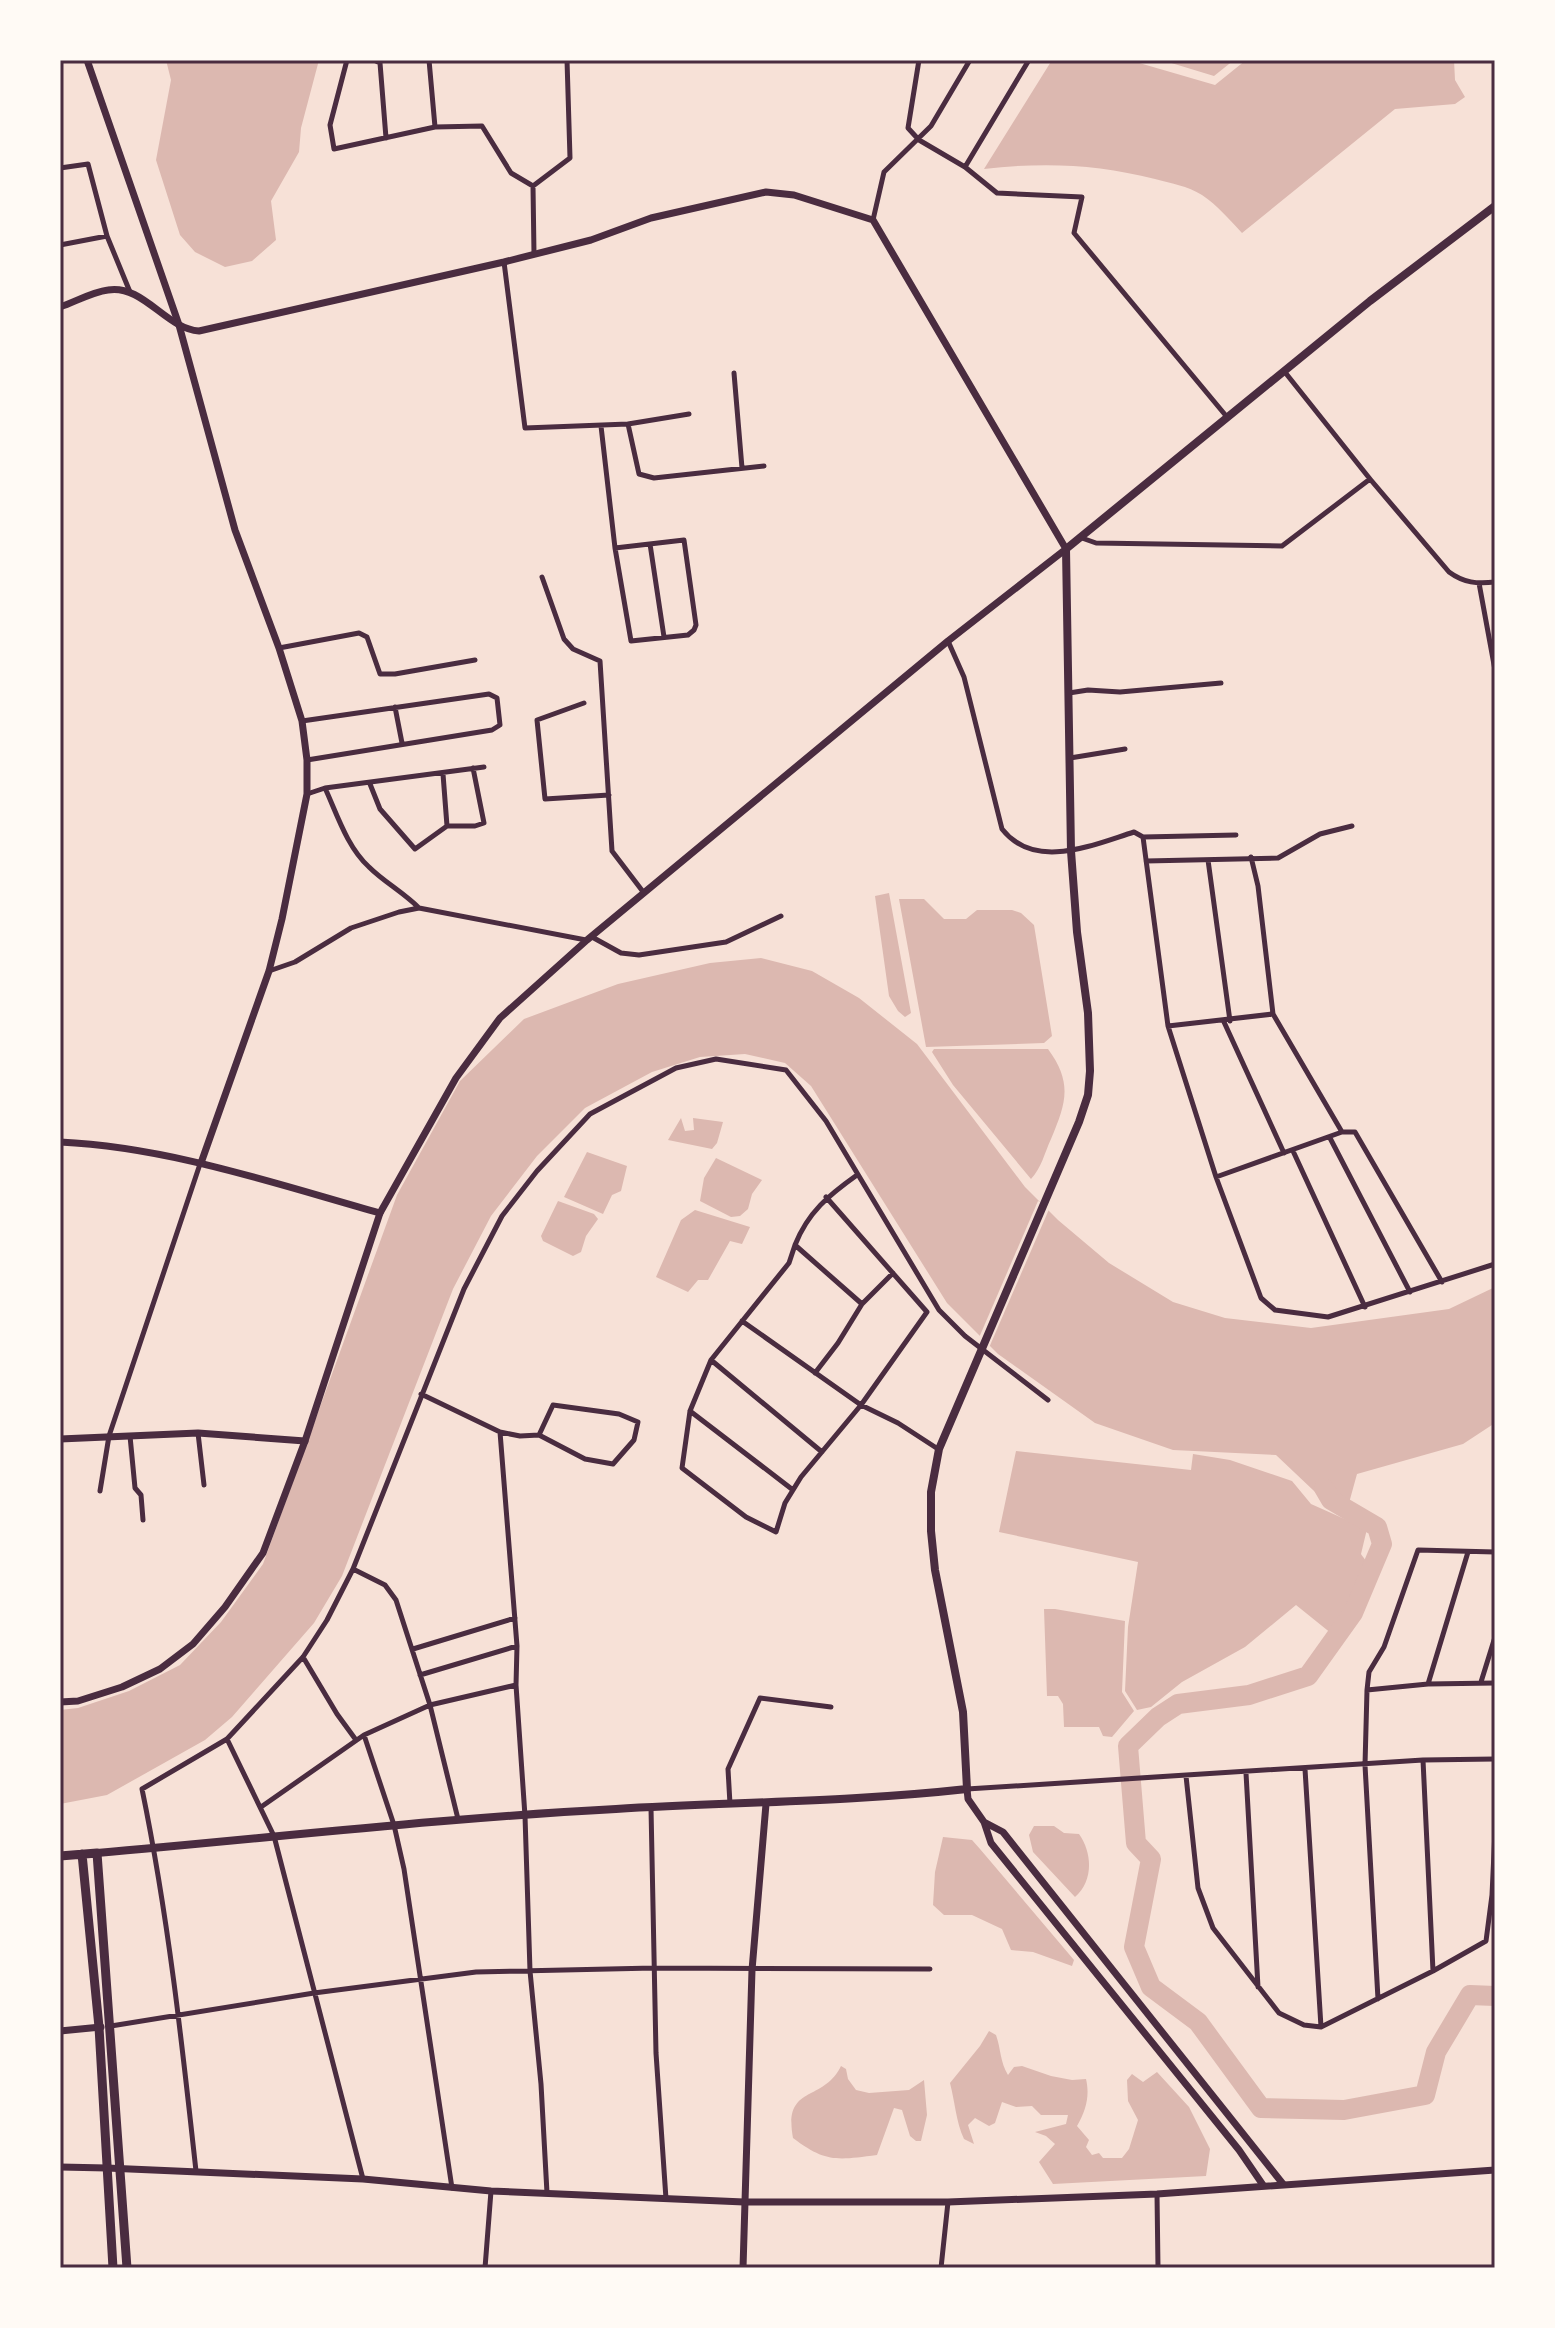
<svg xmlns="http://www.w3.org/2000/svg" width="1555" height="2328" font-family="Cabin,sans-serif">
  <style>
    .water { fill: #dcb8b0 }
    .pier { fill: #f7e1d7 }
    .lines { fill: none; stroke-linecap: round; stroke-linejoin: round }
    .river { stroke: #dcb8b0; stroke-width: 20 }
    .minor { stroke: #4a2c40; stroke-width: 5 }
    .tertiary { stroke: #4a2c40; stroke-width: 7 }
    .secondary { stroke: #4a2c40; stroke-width: 7 }
    .primary { stroke: #4a2c40; stroke-width: 8 }
    .trunk { stroke: #4a2c40; stroke-width: 9 }
    .neatline { fill: none; stroke: #4a2c40; stroke-width: 3 }
  </style>
  <rect width="100%" height="100%" fill="#f7e1d7"/>
  <path class="water" d="M166,60H319L301,128L299,152L271,201L276,240L252,261L225,267L195,252L180,235L156,160L171,80Z
    M1052,60H1129L1215,85L1246,60H1454L1455,80L1465,97L1455,104L1395,109L1242,233C1230,220 1217,205 1202,195C1188,186 1170,183 1155,179C1097,164 1043,162 984,169Z
    M1170,60H1234L1214,76L1168,62Z
    M889,893L911,1013L905,1017L898,1011L889,996L875,896Z
    M899,899H924L944,919H966L977,910H1012L1021,913L1034,925L1052,1036L1044,1043L926,1047Z
    M761,958L812,971L859,998L917,1044L1025,1187L1058,1220L1109,1263L1173,1302L1225,1318L1311,1328L1449,1309L1495,1287V1423L1463,1444L1357,1474L1349,1503L1332,1508L1276,1455L1173,1450L1095,1423L998,1354L947,1303L811,1086L785,1063L745,1054L700,1057L652,1072L585,1108L537,1156L491,1216L453,1289L342,1576L314,1623L232,1717L205,1740L107,1795L60,1804V1710L78,1708L129,1691L180,1665L221,1622L263,1564L397,1195L460,1081L524,1019L618,984L710,963Z
    M934,1049H1048C1073,1083 1066,1103 1051,1139C1044,1154 1042,1167 1031,1179L953,1085L932,1052Z
    M681,1118L685,1131L694,1130L693,1118L723,1122L717,1143L712,1149L668,1140Z
    M587,1152L627,1166L621,1191L612,1195L603,1214L564,1197Z
    M716,1158L762,1180L752,1194L748,1209L740,1216L731,1217L700,1201L704,1178Z
    M558,1201L594,1214L598,1219L586,1236L581,1252L573,1256L543,1241L541,1236Z
    M695,1210L750,1227L742,1244L730,1241L708,1280H698L688,1292L656,1277L681,1220Z
    M1016,1451L1191,1470L1193,1454L1230,1460L1292,1481L1311,1504L1367,1529L1361,1554C1362,1556 1368,1563 1369,1565C1375,1581 1346,1624 1337,1638L1296,1605L1245,1647L1182,1682L1151,1707L1137,1710L1125,1691L1128,1627L1138,1562L999,1532Z
    M1044,1609H1055L1125,1621L1122,1692L1134,1711L1112,1737L1103,1736L1099,1727H1064L1063,1704L1058,1696H1047Z
    M1034,1826H1054L1064,1833L1079,1834C1093,1854 1093,1881 1075,1897L1033,1852L1029,1835Z
    M943,1837L972,1840L980,1849L1074,1960L1072,1966L1033,1952L1011,1950L1002,1929L972,1915H944L933,1905L935,1872Z
    M989,2031L996,2035C1001,2049 1000,2062 1008,2075L1014,2067L1022,2066L1051,2076L1072,2080L1086,2079C1090,2096 1086,2110 1077,2126L1089,2140L1086,2147L1092,2155L1099,2153L1103,2158H1122L1129,2149L1138,2120L1128,2101L1127,2080L1132,2074L1143,2082L1157,2072L1189,2107L1210,2149L1206,2176L1053,2184L1039,2162L1055,2144L1046,2136L1035,2132L1066,2124L1068,2115H1041L1032,2106L1016,2107L1002,2102L995,2123L989,2126L975,2118L968,2125L974,2144L964,2139C956,2122 955,2102 950,2083L980,2046Z
    M841,2066L846,2069L848,2079L856,2090L869,2093L909,2090L924,2080L927,2115L921,2141H916L910,2136L902,2110L894,2108L877,2155C837,2160 826,2163 793,2138C783,2084 823,2103 841,2066Z"/>
  <path class="pier" d="M1038,1201L1050,1207L988,1350L978,1340Z"/>
  <g class="lines">
    <path class="river" d="M1324,1488L1331,1500L1377,1527L1382,1544L1353,1613L1308,1676L1249,1695L1178,1704L1158,1717L1128,1746L1136,1843L1151,1859L1134,1947L1151,1987L1198,2022L1261,2108L1344,2110L1425,2095L1436,2052L1470,1995L1495,1996"/>
    <path class="minor" d="M347,60L330,125L334,149L435,127L482,126L511,173L533,186L570,158L567,60
      M374,60L380,63L386,138
      M429,60L435,127
      M919,60L908,128L919,140L965,167L1029,60
      M965,167L997,193L1082,197L1074,233L1227,417
      M60,168L88,164L107,236L130,292
      M533,186L534,254
      M873,220L884,172L931,126L970,60
      M60,245L107,236
      M504,262L525,428L628,424L639,474L654,478L764,466
      M1284,371L1370,479L1449,572C1464,583 1477,584 1495,582
      M734,373L742,468
      M628,424L689,414
      M601,426L615,548L631,641L688,635L694,630L696,625L684,540L615,548
      M1079,537L1096,543L1282,546L1370,479
      M650,544L664,637
      M542,577L564,639L573,649L600,661L612,851L644,893
      M1479,583L1495,670
      M948,641L964,677L1002,829C1035,871 1092,845 1134,832L1143,837L1168,1026L1216,1177L1261,1298L1275,1310L1328,1317L1495,1264
      M279,648L359,633L367,637L380,674H395L475,660
      M1069,693L1088,690L1120,692L1221,683
      M584,703L537,720L545,799L609,795
      M395,707L402,743
      M302,721L489,694L497,698L500,725L492,730L307,760
      M1070,758L1125,749
      M443,774L447,826
      M370,784L380,809L415,849L447,826H475L484,823L473,768
      M325,788C337,814 347,847 369,867C384,882 403,892 419,908
      M307,794L325,788L484,767
      M1143,837L1236,835
      M1251,857L1258,886L1273,1014L1342,1132
      M1208,860L1230,1021
      M1146,861L1278,858L1320,834L1352,826
      M592,937L621,953L639,955L726,942L781,916
      M269,971L295,962L351,928L399,912L419,908L586,940
      M1224,1022L1284,1153
      M1168,1026L1273,1014
      M1330,1138L1410,1292
      M1293,1151L1365,1307
      M1216,1177L1342,1132H1355L1442,1282
      M795,1245C808,1212 829,1195 857,1175
      M862,1304L893,1273
      M742,1321L861,1405L898,1423L938,1449
      M711,1360L822,1452
      M815,1373L838,1343L862,1304L795,1245L789,1263L711,1360L690,1411L682,1468L746,1517L776,1532L785,1503L801,1477L861,1405L927,1312L826,1197
      M421,1394L500,1432L520,1436L539,1435L585,1459L613,1464L634,1440L638,1422L619,1414L553,1405L539,1435
      M690,1411L793,1490
      M500,1432L517,1646L516,1685L525,1816L530,1971L541,2084L547,2193
      M198,1433L204,1485
      M130,1436L135,1488L141,1495L143,1520
      M100,1491L109,1436L200,1164
      M353,1569L385,1585L396,1600L430,1705L458,1819
      M413,1649L515,1618
      M303,1657L337,1714L356,1740
      M420,1675L517,1646
      M1481,1682L1495,1637
      M1428,1684L1468,1552
      M1367,1690L1428,1684L1495,1683
      M364,1735L394,1825L404,1869L452,2188
      M227,1739L274,1836L363,2179
      M1423,1760L1433,1971
      M1305,1769L1321,2027
      M1246,1773L1258,1987
      M1186,1776L1198,1888L1213,1928L1279,2013L1304,2025L1321,2027L1433,1971L1486,1941L1492,1895L1495,1831
      M967,1789L1423,1760L1495,1759
      M730,1804L728,1769L760,1698L831,1707
      M261,1807L364,1735L430,1705L516,1685
      M651,1808L656,2053L666,2199
      M1378,1999L1365,1765L1367,1690L1369,1672L1384,1647L1418,1550L1495,1552
      M111,2026L314,1993L476,1972L654,1968L930,1969
      M196,2171C182,2043 168,1915 142,1789L227,1739L303,1657L327,1620L353,1569L464,1289L502,1216L537,1171L590,1114L676,1068L716,1059L786,1070L826,1121L939,1310L965,1336L1048,1400
      M1157,2194L1158,2268
      M485,2268L491,2191
      M941,2268L948,2202"/>
    <path class="tertiary" d="M87,60L179,325L235,530L279,648L302,721L307,760V794L282,919L269,971L201,1163
      M60,1142C169,1147 276,1184 380,1213
      M60,1439L198,1433L305,1441
      M967,1789L968,1799L984,1822L991,1843L1239,2150L1263,2185
      M984,1822L1003,1832L1283,2184
      M60,2031L101,2027
      M60,2167L107,2168
      M743,2268L752,1970L766,1804"/>
    <path class="secondary" d="M60,307C75,302 92,292 108,290C143,284 166,329 199,331L504,262L591,240L651,218L766,192L794,195L873,220L1066,549L948,641L587,940L500,1018L456,1078L380,1213L305,1441L263,1553L225,1607L193,1644L160,1669L122,1687L78,1701L60,1702
      M107,2168L363,2179L491,2191L744,2202H948L1157,2194L1495,2170"/>
    <path class="primary" d="M97,1853C270,1838 443,1818 616,1809C733,1802 850,1802 967,1789L963,1712L935,1570L931,1531V1492L939,1449L1079,1122L1088,1095L1090,1071L1088,1013L1077,932L1071,851L1066,549L1370,301L1495,206"/>
    <path class="trunk" d="M82,1854L99,2027L113,2268
      M60,1856L97,1853L127,2268"/>
  </g>
  <rect width="1555" height="2328" fill="none" stroke="#fffaf5" stroke-width="124"/>
  <rect x="62" y="62" width="1431" height="2204" class="neatline"/>
</svg>
